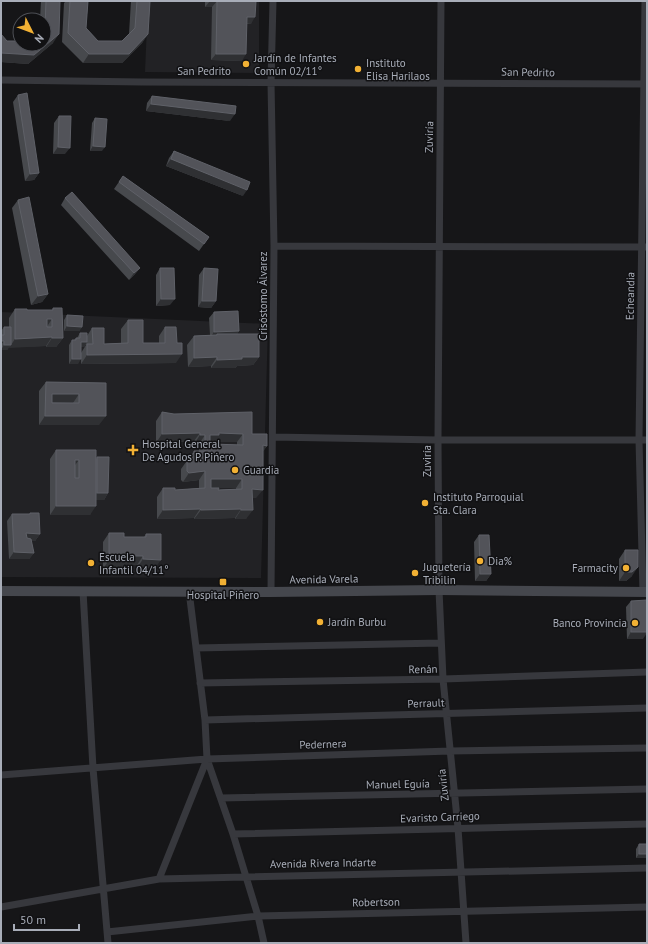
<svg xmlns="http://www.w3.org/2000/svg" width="648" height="944" font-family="'PT Sans',sans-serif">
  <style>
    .built { fill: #222225 }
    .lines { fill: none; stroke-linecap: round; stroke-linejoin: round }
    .minor { stroke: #37383d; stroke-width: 7 }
    .secondary { stroke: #45474d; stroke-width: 10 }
    .wall { fill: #47494d; fill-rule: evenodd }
    .shaded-wall { fill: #2f3033 }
    .building { fill: #525359; stroke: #5f6168; fill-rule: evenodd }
    .poi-dot { fill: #f2b134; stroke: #111113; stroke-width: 1.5 }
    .labels { text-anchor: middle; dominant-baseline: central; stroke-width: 3; stroke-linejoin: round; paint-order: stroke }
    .poi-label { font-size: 11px; fill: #a8adb8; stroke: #111113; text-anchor: start }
    .street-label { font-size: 11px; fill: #a8adb8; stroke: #111113 }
  </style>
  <rect width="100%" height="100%" fill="#161618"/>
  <path class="built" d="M148,1H259V73L145,72Z
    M1,312L268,324L261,578L1,577Z"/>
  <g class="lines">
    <path class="minor" d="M441,1L438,440L439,590L443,679L458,828L466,943
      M1,80L142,82L647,84
      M274,246L647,247
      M273,437L438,440H647
      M83,591L93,768L108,943
      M189,591L205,720L207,759L233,834L258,916L264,943
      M271,592L274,246L271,82L273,1
      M643,592L639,440L645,1
      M196,648L441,643
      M200,683L443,679L647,672
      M205,720L647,708
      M1,775L207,759L450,751L647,748
      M221,798L647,789
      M233,834L647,824
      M159,879L207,759
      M1,907L159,879L647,868
      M107,932L258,916L647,907"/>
    <path class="secondary" d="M1,591L271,592L439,590L647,592"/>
  </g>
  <path class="wall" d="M41,1H60L53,43L28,64L1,62V34L7,41L44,44V20H40Z
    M66,1H88L86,28L98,41H122L129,34L131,1H150L148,34L142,43L122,63H83L62,42L64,3Z
    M205,1H256L251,24H247L242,61L211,60L212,7H205Z
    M18,95L39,173L34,180L25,181L13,102Z
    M152,96L230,121L146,111L147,103Z
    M59,116L65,154H53L54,123Z
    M95,118L102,151H90L92,123Z
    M174,151L243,196L166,166L169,158Z
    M123,176L209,237L199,251L114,189Z
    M65,198L140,268L135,274L129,280L61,205Z
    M18,200L48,294L42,302L31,305L12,208Z
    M160,268L170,305L156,306V275Z
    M204,268L216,301L211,308L198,307L199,275Z
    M53,308L63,338L56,347H46V346L9,347L7,350H1V331L4,327H9V318L15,309L27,310H52Z
    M214,312L239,331L237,334L259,357L253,365L237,366L235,368H211V366L188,367L187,345L194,336L210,335L209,318Z
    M67,315L82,327L79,331H64V320Z
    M128,320L143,343H159V336L165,327L176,363L81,364V353L86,345V344L84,347H81L78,364H69V345L72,340H74L76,338H77L80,333L87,336L92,328L104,344L121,343V329Z
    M46,382L106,383L99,425H39V391Z
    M162,412L252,434L267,446L263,451L256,498H253L246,519H235V518L194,519V518L157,519V497L163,488L175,490L199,488V480L183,482L181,480V469L194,451H199V444H194V441L156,443V421ZM214,442H237V445L210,444V443H212ZM211,488H236V489L218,490Z
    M56,450L96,459L97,457L108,493L104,500H96L90,515H50V459Z
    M30,513L40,534L35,541L31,540L34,553L29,559H9L7,521L12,514H30Z
    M109,533L124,537H144L146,534L155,568H137V565L124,564L121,569H103V542Z
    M479,535L491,574L486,581H475L474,542Z
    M625,550L632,576L626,581H619V559Z
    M631,601L643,639H627L626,607Z
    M639,844H647V858H636V849Z"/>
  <path class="shaded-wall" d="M210,1H217L212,7H205Z
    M247,17H255L251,24L243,23Z
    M59,34L53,43L28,64L1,62V53Z
    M148,34L142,43L122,63H83L89,54Z
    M216,54H246L242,61L211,60Z
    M151,104L235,114L230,121L146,111Z
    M93,146L105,147L102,151H90Z
    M58,147L70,148L65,154H53Z
    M171,159L247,190L243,196L166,166Z
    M39,173L34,180L25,181L30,174Z
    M140,268L135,274L129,280L134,273Z
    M48,294L42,302L31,305L38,296Z
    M161,299H175L170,305L156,306Z
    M202,301H216L211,308L198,307Z
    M47,319H52L46,328Z
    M67,326L82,327L79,331H64Z
    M239,331L234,338L217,335V334L214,338H210L214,332Z
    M52,337L46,346L9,348L15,339Z
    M52,338H63L56,347H46Z
    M1,341H4L1,345Z
    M81,342H87L84,347H78Z
    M4,345H11L7,350H1Z
    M182,354L176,363L81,364L87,355Z
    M217,357L211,366L188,367L194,358Z
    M242,357H259L253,365L237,366L235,368H211L217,360Z
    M72,359H81L78,364H69Z
    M52,394H79L73,403L46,402Z
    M45,416H106L99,425H39Z
    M200,433L194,441L156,443L162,434Z
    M219,433L243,434L237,442H214L212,443L205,444L210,435Z
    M200,435H205L199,444H194Z
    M263,445L267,446L261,454Z
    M75,460H79L72,469Z
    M205,471L199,480L183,482L189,473Z
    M211,479H242L236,488H205Z
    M252,489L263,490L256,498H246Z
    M97,493H108L104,500H92Z
    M56,506H96L90,515H50Z
    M200,509L194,518L157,519L163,510Z
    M241,509L235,518L194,519L201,510Z
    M241,510H253L246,519H235Z
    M26,533L40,534L35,541L22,540Z
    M14,552L34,553L29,559H9Z
    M127,556H143L137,565L124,564L121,569H103L109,560Z
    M143,559L161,560L155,568H137Z
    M638,567L632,576L626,581H619L625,572Z
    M480,574H491L486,581H475Z
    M631,632H647V633L643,639H627Z
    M639,854H647V858H636Z"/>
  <path class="building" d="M46,1H60L59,34L34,55L1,53V34L7,41H20V44H44V28L45,27Z
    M70,1H88L86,28L98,41H122L135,28L137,1H150L148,34L129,54H89L68,33Z
    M217,1H256L255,17H247L246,54H216Z
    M27,93L39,173L30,174L18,95Z
    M152,96L236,106L235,114L151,104Z
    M59,116H71L70,148L58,147Z
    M95,118L107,119L105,147L93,146Z
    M174,151L250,182L247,190L171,159Z
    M123,176L209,237L204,244L119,182Z
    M72,192L140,268L134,273L65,198Z
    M29,197L48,294L38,296L18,200Z
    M160,268H174L175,299H161Z
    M204,268L218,269L216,301H202Z
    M53,308H62L63,338H52V337L15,339V309H27V310H53ZM47,319H52V327H47Z
    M238,311L239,331L214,332V312Z
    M67,315L83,316L82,327L67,326Z
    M128,320H143V343H165V327H176L177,343H182V354L87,355V344H93L92,328H104V344L128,343Z
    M4,327H11V345H4V341H1V335H4Z
    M80,333H87V342H81V359H72V340H76V338H80Z
    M217,334H259V357H242V359L217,360V357L194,358V336L217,335Z
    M46,382L106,383V416H45ZM52,394H79V403H52Z
    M162,412L174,414L252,412V434H267V446L263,445V490L252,489L253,510H241V509L201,510L200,509L163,510V488H175V490L205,488V471L189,473L187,471V460L194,453V451H205V435H200V433L162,434ZM219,433L243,434V445L210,444V435H219ZM211,479H242V489L218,490L219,488H211Z
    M56,450H96V506H56ZM75,460H79V478H75Z
    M97,457H109L108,493H97Z
    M30,513H39L40,534L26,533L27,538L31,539L34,553L14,552L12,514H30Z
    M109,533H124V537H146V534H161V560L143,559V556H127V560H109Z
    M479,535H489L491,574H480Z
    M625,550H638V567L632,572H625Z
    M647,600V632H631V601Z
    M639,844H647V854H639Z"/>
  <g class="poi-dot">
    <circle cx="246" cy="64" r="4"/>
    <circle cx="358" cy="69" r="4"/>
    <path d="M131 444h4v4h4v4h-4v4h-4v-4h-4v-4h4z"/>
    <circle cx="235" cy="470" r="4"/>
    <circle cx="425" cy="503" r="4"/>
    <circle cx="480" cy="561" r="4"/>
    <circle cx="91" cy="563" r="4"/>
    <circle cx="626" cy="568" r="4"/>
    <circle cx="415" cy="573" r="4"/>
    <rect x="219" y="578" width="8" height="8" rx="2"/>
    <circle cx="320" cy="622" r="4"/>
    <circle cx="635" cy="623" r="4"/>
  </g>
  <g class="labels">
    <g class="poi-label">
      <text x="254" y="58">Jardín de Infantes<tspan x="254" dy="13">Común 02/11°</tspan></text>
      <text x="366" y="63">Instituto<tspan x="366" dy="13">Elisa Harilaos</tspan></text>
      <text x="142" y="444">Hospital General<tspan x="142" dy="13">De Agudos P. Pińero</tspan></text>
      <text x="243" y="470">Guardia</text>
      <text x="433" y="497">Instituto Parroquial<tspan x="433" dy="13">Sta. Clara</tspan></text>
      <text x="99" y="557">Escuela<tspan x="99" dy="13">Infantil 04/11°</tspan></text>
      <text x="488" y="561">Dia%</text>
      <text x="423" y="567">Juguetería<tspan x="423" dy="13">Tribilin</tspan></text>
      <text x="618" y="568" text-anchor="end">Farmacity</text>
      <text x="223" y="595" text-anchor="middle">Hospital Piñero</text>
      <text x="328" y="622">Jardín Burbu</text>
      <text x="627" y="623" text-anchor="end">Banco Provincia</text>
    </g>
    <g class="street-label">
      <text x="204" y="71">San Pedrito</text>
      <text transform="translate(528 72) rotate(1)">San Pedrito</text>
      <text transform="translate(429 137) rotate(-89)">Zuviría</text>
      <text transform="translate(263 296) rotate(-90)">Crisóstomo Álvarez</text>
      <text transform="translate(630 296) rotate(-89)">Echeandia</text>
      <text transform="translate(427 461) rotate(-90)">Zuviría</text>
      <text transform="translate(324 579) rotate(-1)">Avenida Varela</text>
      <text transform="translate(423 669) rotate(-1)">Renán</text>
      <text transform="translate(426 703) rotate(-2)">Perrault</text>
      <text transform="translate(323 744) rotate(-2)">Pedernera</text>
      <text transform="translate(398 784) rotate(-1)">Manuel Eguía</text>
      <text transform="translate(443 785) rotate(-96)">Zuviría</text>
      <text transform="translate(440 817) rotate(-2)">Evaristo Carriego</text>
      <text transform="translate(323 863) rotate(-1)">Avenida Rivera Indarte</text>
      <text transform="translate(376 902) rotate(-1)">Robertson</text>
    </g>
  </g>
  <rect width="648" height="944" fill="none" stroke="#a8adb8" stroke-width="4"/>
  <g transform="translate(32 32) rotate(132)"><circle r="19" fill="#111113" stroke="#4d4f55"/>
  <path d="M0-3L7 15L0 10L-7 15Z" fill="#f2b134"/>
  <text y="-6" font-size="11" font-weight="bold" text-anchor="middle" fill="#a8adb8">N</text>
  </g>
  <path d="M14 924v6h65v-6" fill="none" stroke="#a8adb8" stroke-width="2"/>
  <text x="20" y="924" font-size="12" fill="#a8adb8" stroke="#111113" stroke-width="3" paint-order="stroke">50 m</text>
</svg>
